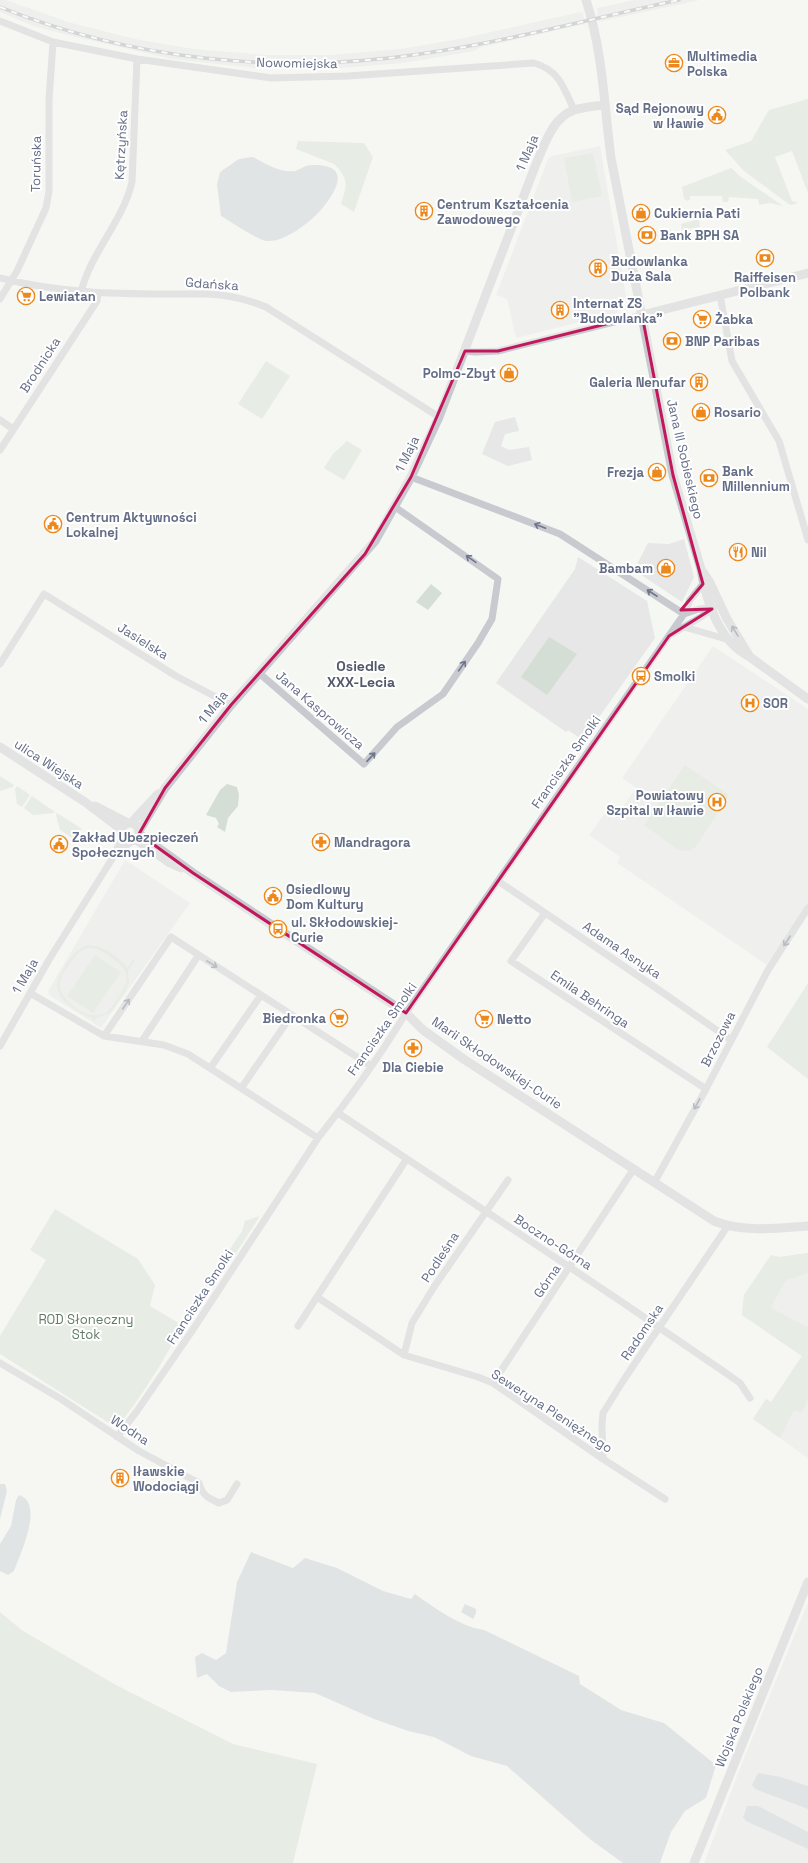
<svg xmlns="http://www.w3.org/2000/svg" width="808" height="1863" font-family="'Space Grotesk',sans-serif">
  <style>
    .built { fill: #e6e7e6 }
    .green { fill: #d5ded4; fill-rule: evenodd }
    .water { fill: #c8ccd5 }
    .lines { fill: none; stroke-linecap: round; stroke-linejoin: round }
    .minor { stroke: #c9cacf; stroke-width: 7 }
    .tertiary { stroke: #c9cacf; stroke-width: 9 }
    .rail-casing { stroke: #a8abb3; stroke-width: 3.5 }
    .rail { stroke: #fff; stroke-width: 2; stroke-dasharray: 6; stroke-linecap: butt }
    .oneway { stroke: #6e768d }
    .marked { fill: none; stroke: #c2185b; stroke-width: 3; stroke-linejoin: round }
    .labels { text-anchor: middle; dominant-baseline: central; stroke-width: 4; stroke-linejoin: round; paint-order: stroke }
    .poi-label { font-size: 13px; font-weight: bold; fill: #646d86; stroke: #fff; text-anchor: start }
    .street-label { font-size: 13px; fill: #646d86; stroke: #fff }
    .park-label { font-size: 13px; fill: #637c65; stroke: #fff }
    .neighbourhood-label { font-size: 14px; font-weight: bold; fill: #52596a; stroke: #fff }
  </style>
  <rect width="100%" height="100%" fill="#f5f7f3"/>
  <path class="built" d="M0,0H6L68,22L135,39L194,49L267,55H330L400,49L464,38L580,12L583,13L585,24L478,48L475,51L404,63L331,69L254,68L172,59L67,35L33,26L0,12Z
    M634,0H700L598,22L597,8Z
    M600,146L626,296L617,313L516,338L507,299L496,295L548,159L552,156Z
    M515,417L519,431L505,434L501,446L509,450L529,447L532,460L508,466L482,454L495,422Z
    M684,539L694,577L682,602L634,570L648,543L669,544Z
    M578,557L647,601L655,638L583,740L568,730L566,732L496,683L575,569Z
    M713,646L808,709V903L767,965L617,863L620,857L589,835L605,813L614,819L636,788L622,778Z
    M125,860L190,903L101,1028L49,995L48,991Z
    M808,1253V1458L753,1419L766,1399L771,1402L802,1356L742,1315L744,1295L771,1255L779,1257Z
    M808,1602V1863H704L744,1758Z"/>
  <path class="green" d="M808,99V193L792,151L775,157L792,201L797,202L796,204L790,205L744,171L725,150L751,141L769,110Z
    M298,141L364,143L373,157L354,212L341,204C347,185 349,179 334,164L296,149Z
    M593,153L602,196L572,202L564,158Z
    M731,168L741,177L783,206L770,203L759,205L758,199L729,197L728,202H723L722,196H690V199L688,201L684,199L682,187Z
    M699,219L700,227L682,230L681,224Z
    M266,361L290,376L262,419L238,404Z
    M347,441L362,450L344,480L324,468L333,454Z
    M431,584L442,593L428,610L416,602Z
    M549,637L577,654L547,695L521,677Z
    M685,765L728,794V797L695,848L690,851H684L677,849L644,825Z
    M0,776L14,785L13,787L0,791Z
    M227,784L237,787L239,795L238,806L228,818L225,832L217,827L219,824L216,818L206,815L220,790Z
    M17,786L30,795L22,807L17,804L15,789Z
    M32,796L55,812L54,813L33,815L24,808Z
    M57,813L82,829L75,840L60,830L56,815Z
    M88,945C102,945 119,956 127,968L133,959L135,960L128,971L129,983L124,993L110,1013L96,1018L94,1021L92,1018C85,1016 79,1012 73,1008C52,994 54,982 67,963C73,954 78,948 88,945ZM91,948C99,949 104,952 110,957C130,970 131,979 117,999C113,1006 108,1013 100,1015C85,1019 57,998 60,982C61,975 66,969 70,963C76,955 80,949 91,948Z
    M95,955L121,972L93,1013L67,996Z
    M808,983V1079L767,1047Z
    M55,1209L138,1259L155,1285L150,1306L182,1325C164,1362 142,1395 117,1428L0,1354V1336L46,1260L30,1250Z
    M260,1216L230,1262L226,1264L223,1262L224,1258L242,1231L245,1221Z
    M808,1253V1273L785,1281L771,1308L808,1327V1400L802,1413L794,1410L780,1438L753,1419L766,1399L771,1402L802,1356L742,1315L744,1295L771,1255L779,1257Z
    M0,1612L23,1631L116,1685L233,1744L317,1764L293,1863H0Z"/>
  <path class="water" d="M253,157C266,164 280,173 295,171C299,170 303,167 306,166C313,164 327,165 333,169C348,179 323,209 314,217C303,227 284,241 269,241C259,242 232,222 221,216L217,185L220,172L239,159Z
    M0,1484H5L7,1491L0,1519Z
    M19,1495C45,1503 20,1554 14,1571L8,1575L0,1571V1544L11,1526L16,1500Z
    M251,1552L293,1568L305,1558L337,1568L383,1591L411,1599L415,1594C435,1608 459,1626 484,1630L579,1676L580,1684L621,1710L664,1723L716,1765L706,1798L685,1811L671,1832L660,1863H623L591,1840L507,1766L471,1756L434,1737L408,1731L374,1719L315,1693L271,1690L231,1692L219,1686L207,1674L197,1678L195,1657L202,1653L216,1660L226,1653L237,1582Z
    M465,1604L476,1609V1613L473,1619L461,1612Z
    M758,1773L781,1777L808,1786V1809L755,1789L752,1785Z
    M747,1806H758L808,1832V1849L746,1821L743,1817Z"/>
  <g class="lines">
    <path class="minor" d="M0,21L53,42L137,59L271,78L348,76L534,63C559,70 564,88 574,110
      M0,278C68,296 138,294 208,294C228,295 247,299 266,307L439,417
      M81,292C91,252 123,221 132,182L137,59
      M720,295L732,361L779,441L808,540
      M0,299L17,271L46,208L49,191V100L53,42
      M465,351L475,352L498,351L642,315
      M0,420L13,429
      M0,450L97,301L98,293
      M411,477L560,534L684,614
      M684,614L699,609L713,608
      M684,627L726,639
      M672,634L701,617L712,609
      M0,664L44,594L176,676L231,705
      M259,673L364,764L397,727L443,694L478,643L492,619L498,579L395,507
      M115,856L132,841
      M498,881L659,990L731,1040
      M545,913L511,961L706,1089
      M30,993L104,1036L164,1045L188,1054L318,1138
      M104,1036L171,937L371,1066
      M142,1041L198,956
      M0,1046L50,958L112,859L123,836
      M211,1067L261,995
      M242,1087L291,1016
      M338,1113L613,1296L723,1371L740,1383L750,1398
      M654,1183L706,1089L768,970L808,908
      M317,1297L404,1355L478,1377L493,1383L603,1459L665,1499
      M298,1326L406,1160
      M404,1355L412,1323L434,1287L508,1180
      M0,1363L61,1399L139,1451L199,1483C202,1495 208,1498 219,1503L227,1500L237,1484
      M493,1383L633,1170
      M117,1437L137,1411L192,1331L318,1138C350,1098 380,1056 406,1013L684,614L690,600L703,584
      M603,1459L602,1424L603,1413L625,1378L727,1227"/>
    <path class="tertiary" d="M586,0C603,52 604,105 611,158L673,475L701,569C706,601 719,642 750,657L808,699
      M642,315L808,273
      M703,572L709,581L727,619L750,657
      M0,747L85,802L122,830
      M95,806L128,823
      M131,823L158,794
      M121 832a9 9 0 1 1 18 0a9 9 0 1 1-18 0Z
      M139,831L165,788L231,705L375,541L411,477L439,417L536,164C545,144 552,118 574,110C584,107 595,106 605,105
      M139,834L193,873L406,1013L423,1030L465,1060L714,1221C744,1233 776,1228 808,1226
      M135,839L170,863L181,868
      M694,1863L808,1582"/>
    <defs>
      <path id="rail" d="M0,7C132,60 279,75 420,54C507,42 593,18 679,0"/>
    </defs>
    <use href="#rail" class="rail-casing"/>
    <use href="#rail" class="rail"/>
  </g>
  <defs><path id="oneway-shaft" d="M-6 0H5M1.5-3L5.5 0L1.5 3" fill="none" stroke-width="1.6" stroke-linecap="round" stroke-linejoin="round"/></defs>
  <g class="oneway">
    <use href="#oneway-shaft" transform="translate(540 526) rotate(-159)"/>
    <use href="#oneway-shaft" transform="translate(471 559) rotate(-145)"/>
    <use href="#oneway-shaft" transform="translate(652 593) rotate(-147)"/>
    <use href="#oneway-shaft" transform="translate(735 631) rotate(-121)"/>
    <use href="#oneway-shaft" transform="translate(462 666) rotate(-55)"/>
    <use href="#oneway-shaft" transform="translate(371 757) rotate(-47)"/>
    <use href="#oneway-shaft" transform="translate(787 941) rotate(123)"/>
    <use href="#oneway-shaft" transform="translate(212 964) rotate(32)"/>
    <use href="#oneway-shaft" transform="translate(126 1004) rotate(-56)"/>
    <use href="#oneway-shaft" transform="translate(697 1104) rotate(119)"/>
  </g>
  <path d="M0 0H808V1863H0ZM642,315L673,475L703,584L681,610L712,609L669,636L406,1013L193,873L139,834L165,788L231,705L365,554L411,477L465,351H498Z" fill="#f5f7f3" fill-opacity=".55" fill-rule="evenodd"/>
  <path class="marked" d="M642,315L673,475L703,584L681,610L712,609L669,636L406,1013L193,873L139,834L165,788L231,705L365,554L411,477L465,351H498Z"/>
  <defs>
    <symbol id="office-ring" viewBox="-11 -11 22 22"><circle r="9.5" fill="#fff" stroke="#ed891c" stroke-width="1.5"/><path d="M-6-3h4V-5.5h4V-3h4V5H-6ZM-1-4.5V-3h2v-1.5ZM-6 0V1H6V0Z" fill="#ed891c"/></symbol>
    <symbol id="civic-ring" viewBox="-11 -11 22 22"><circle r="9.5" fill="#fff" stroke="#ed891c" stroke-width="1.5"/><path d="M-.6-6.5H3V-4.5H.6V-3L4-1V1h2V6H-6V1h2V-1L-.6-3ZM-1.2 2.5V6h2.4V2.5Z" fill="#ed891c"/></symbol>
    <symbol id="building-ring" viewBox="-11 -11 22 22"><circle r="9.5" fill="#fff" stroke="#ed891c" stroke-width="1.5"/><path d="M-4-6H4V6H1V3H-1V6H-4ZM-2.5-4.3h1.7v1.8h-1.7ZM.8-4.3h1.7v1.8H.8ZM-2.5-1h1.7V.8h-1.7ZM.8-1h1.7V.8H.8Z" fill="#ed891c"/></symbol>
    <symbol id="shop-ring" viewBox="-11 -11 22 22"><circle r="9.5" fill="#fff" stroke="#ed891c" stroke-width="1.5"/><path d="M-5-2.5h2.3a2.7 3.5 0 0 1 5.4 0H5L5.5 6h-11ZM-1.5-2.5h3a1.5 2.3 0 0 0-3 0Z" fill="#ed891c"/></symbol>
    <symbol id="bank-ring" viewBox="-11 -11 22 22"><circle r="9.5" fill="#fff" stroke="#ed891c" stroke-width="1.5"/><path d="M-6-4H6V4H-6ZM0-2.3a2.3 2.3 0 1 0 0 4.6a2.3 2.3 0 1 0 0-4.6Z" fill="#ed891c"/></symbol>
    <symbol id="supermarket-ring" viewBox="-11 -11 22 22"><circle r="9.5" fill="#fff" stroke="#ed891c" stroke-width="1.5"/><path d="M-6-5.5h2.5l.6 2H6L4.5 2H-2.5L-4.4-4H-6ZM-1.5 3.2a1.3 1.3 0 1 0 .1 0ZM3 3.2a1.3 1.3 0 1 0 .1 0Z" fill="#ed891c"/></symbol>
    <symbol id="restaurant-ring" viewBox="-11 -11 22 22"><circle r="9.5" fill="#fff" stroke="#ed891c" stroke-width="1.5"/><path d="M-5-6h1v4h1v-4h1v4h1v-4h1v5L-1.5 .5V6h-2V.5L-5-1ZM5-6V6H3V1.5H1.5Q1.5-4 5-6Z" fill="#ed891c"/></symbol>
    <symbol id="bus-ring" viewBox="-11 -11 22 22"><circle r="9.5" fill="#fff" stroke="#ed891c" stroke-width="1.5"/><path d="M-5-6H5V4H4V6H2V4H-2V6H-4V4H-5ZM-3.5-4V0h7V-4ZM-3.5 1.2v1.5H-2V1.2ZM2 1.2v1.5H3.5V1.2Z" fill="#ed891c"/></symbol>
    <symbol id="hospital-ring" viewBox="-11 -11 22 22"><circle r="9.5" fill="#fff" stroke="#ed891c" stroke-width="1.5"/><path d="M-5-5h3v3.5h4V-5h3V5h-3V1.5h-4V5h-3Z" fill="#ed891c"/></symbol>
    <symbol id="pharmacy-ring" viewBox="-11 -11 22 22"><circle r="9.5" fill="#fff" stroke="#ed891c" stroke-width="1.5"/><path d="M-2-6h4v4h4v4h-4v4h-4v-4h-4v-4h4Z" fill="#ed891c"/></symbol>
  </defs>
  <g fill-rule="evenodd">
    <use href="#office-ring" x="664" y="53" width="20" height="20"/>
    <use href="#civic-ring" x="707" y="105" width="20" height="20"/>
    <use href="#building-ring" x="414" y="201" width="20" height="20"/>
    <use href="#shop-ring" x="631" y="203" width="20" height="20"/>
    <use href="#bank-ring" x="637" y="225" width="20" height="20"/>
    <use href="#bank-ring" x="755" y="248" width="20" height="20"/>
    <use href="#building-ring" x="588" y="258" width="20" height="20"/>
    <use href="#supermarket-ring" x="16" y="286" width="20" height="20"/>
    <use href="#building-ring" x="550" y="300" width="20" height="20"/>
    <use href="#supermarket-ring" x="692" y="309" width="20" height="20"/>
    <use href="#bank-ring" x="662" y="331" width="20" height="20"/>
    <use href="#shop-ring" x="499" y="363" width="20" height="20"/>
    <use href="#building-ring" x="689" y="372" width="20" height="20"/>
    <use href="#shop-ring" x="691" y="402" width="20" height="20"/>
    <use href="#shop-ring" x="647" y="462" width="20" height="20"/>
    <use href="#bank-ring" x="699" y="468" width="20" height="20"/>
    <use href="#civic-ring" x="43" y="514" width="20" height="20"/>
    <use href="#restaurant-ring" x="728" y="542" width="20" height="20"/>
    <use href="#shop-ring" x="656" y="558" width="20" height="20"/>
    <use href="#bus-ring" x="631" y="666" width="20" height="20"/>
    <use href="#hospital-ring" x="740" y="693" width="20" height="20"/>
    <use href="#hospital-ring" x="707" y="792" width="20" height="20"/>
    <use href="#pharmacy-ring" x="311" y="832" width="20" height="20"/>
    <use href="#civic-ring" x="49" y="834" width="20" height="20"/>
    <use href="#civic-ring" x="263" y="886" width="20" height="20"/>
    <use href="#bus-ring" x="268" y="919" width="20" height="20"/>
    <use href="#supermarket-ring" x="329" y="1008" width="20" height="20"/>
    <use href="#supermarket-ring" x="474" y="1009" width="20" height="20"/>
    <use href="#pharmacy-ring" x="403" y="1038" width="20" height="20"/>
    <use href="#building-ring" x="110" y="1468" width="20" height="20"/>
  </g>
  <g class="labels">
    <g class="poi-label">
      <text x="687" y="56">Multimedia<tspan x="687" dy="15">Polska</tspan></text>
      <text x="704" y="108" text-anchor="end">Sąd Rejonowy<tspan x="704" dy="15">w Iławie</tspan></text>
      <text x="437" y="204">Centrum Kształcenia<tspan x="437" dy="15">Zawodowego</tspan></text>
      <text x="654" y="213">Cukiernia Pati</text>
      <text x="660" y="235">Bank BPH SA</text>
      <text x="611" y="261">Budowlanka<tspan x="611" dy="15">Duża Sala</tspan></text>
      <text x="765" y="277" text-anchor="middle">Raiffeisen<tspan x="765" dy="15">Polbank</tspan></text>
      <text x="39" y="296">Lewiatan</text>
      <text x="573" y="303">Internat ZS<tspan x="573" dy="15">"Budowlanka"</tspan></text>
      <text x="715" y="319">Żabka</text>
      <text x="685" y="341">BNP Paribas</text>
      <text x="496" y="373" text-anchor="end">Polmo-Zbyt</text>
      <text x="686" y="382" text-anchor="end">Galeria Nenufar</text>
      <text x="714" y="412">Rosario</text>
      <text x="722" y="471">Bank<tspan x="722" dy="15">Millennium</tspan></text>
      <text x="644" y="472" text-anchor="end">Frezja</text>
      <text x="66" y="517">Centrum Aktywności<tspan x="66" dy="15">Lokalnej</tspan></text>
      <text x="751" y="552">Nil</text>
      <text x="653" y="568" text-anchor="end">Bambam</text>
      <text x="654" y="676">Smolki</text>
      <text x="763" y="703">SOR</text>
      <text x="704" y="795" text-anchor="end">Powiatowy<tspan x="704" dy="15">Szpital w Iławie</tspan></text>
      <text x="72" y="837">Zakład Ubezpieczeń<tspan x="72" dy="15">Społecznych</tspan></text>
      <text x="334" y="842">Mandragora</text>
      <text x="286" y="889">Osiedlowy<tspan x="286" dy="15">Dom Kultury</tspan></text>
      <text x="291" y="922">ul. Skłodowskiej-<tspan x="291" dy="15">Curie</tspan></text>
      <text x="326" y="1018" text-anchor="end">Biedronka</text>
      <text x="497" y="1019">Netto</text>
      <text x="413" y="1067" text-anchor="middle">Dla Ciebie</text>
      <text x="133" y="1471">Iławskie<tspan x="133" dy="15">Wodociągi</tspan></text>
    </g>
    <g class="street-label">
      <text transform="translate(297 63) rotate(1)">Nowomiejska</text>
      <text transform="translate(121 145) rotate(-87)">Kętrzyńska</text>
      <text transform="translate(527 153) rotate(-67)">1 Maja</text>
      <text transform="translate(36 164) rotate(-89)">Toruńska</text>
      <text transform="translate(212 284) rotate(4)">Gdańska</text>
      <text transform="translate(40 365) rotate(-57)">Brodnicka</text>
      <text transform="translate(407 454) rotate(-64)">1 Maja</text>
      <text transform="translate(685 459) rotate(77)">Jana III Sobieskiego</text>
      <text transform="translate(143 641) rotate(32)">Jasielska</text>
      <text transform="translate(213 707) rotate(-51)">1 Maja</text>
      <text transform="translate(320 710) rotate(41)">Jana Kasprowicza</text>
      <text transform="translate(566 762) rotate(-55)">Franciszka Smolki</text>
      <text transform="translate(49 764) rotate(33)">ulica Wiejska</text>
      <text transform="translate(622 950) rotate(34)">Adama Asnyka</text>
      <text transform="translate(25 976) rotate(-60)">1 Maja</text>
      <text transform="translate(590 999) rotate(34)">Emila Behringa</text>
      <text transform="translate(382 1029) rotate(-55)">Franciszka Smolki</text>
      <text transform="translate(718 1039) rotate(-63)">Brzozowa</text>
      <text transform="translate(497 1063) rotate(34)">Marii Skłodowskiej-Curie</text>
      <text transform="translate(553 1242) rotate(33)">Boczno-Górna</text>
      <text transform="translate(440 1257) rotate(-57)">Podleśna</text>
      <text transform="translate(547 1281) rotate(-56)">Górna</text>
      <text transform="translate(200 1297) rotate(-57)">Franciszka Smolki</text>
      <text transform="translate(642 1332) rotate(-56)">Radomska</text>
      <text transform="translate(552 1411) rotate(33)">Seweryna Pieniężnego</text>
      <text transform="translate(130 1430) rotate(33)">Wodna</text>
      <text transform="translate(739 1717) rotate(-68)">Wojska Polskiego</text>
    </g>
    <g class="park-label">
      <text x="86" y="1319">ROD Słoneczny<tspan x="86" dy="15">Stok</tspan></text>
    </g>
    <g class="neighbourhood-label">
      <text x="361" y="666">Osiedle<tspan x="361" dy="16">XXX-Lecia</tspan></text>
    </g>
  </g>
</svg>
